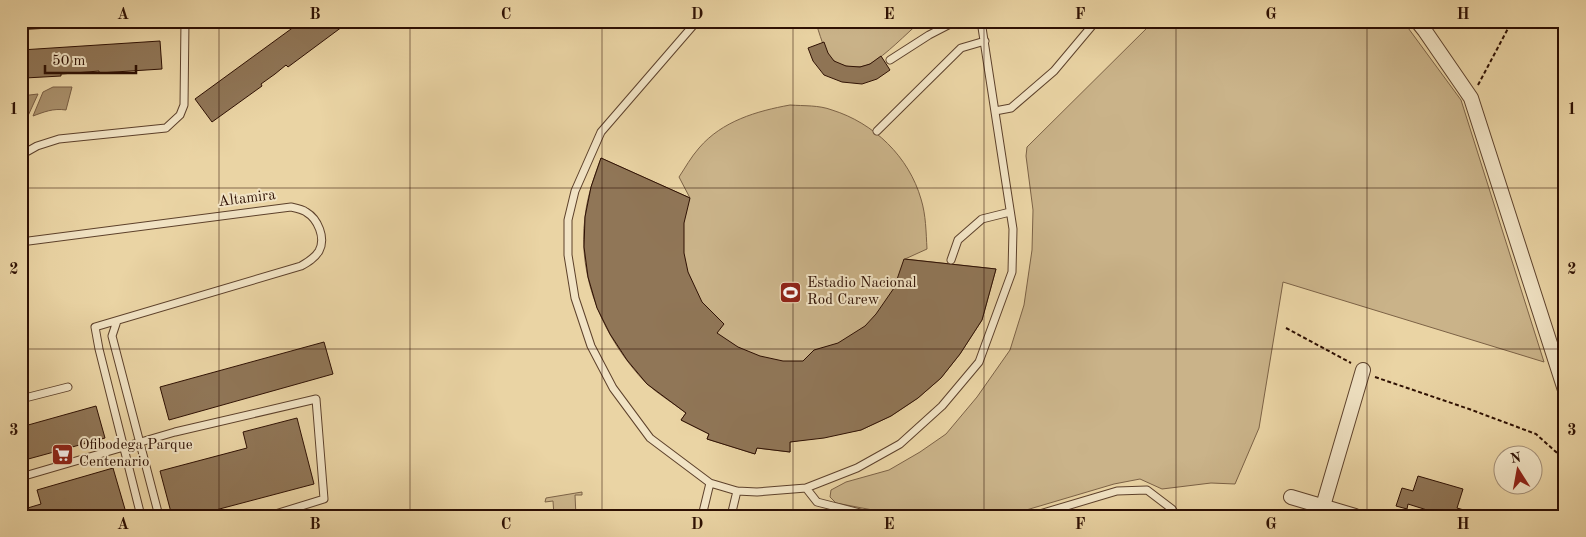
<svg xmlns="http://www.w3.org/2000/svg" width="1586" height="537" font-family="'Old Standard TT',serif">
  <style>
    .green { fill: #cab389; stroke: #7c6246 }
    .water { fill: #aa916d; stroke: #785d43 }
    .building { fill: #907657; stroke: #2e1003 }
    .lines { fill: none; stroke-linecap: round; stroke-linejoin: round }
    .service-casing { stroke: #5d412b; stroke-width: 9 }
    .minor-casing { stroke: #5d412b; stroke-width: 16 }
    .path { stroke: #2e1003; stroke-width: 2; stroke-dasharray: 4 2.5; stroke-linecap: butt }
    .service { stroke: #f1e3c4; stroke-width: 7 }
    .minor { stroke: #f1e3c4; stroke-width: 14 }
    .grid { fill: none; stroke: #2e1003; stroke-width: 1; stroke-opacity: 0.55 }
    .labels { text-anchor: middle; dominant-baseline: central; stroke-width: 4; stroke-linejoin: round; paint-order: stroke }
    .street-label { font-size: 15px; fill: #2e1003; stroke: #f1e3c4 }
    .poi-label { font-size: 15px; fill: #2e1003; stroke: #f1e3c4; text-anchor: start }
    .neatline { fill: none; stroke: #2e1003; stroke-width: 2 }
    .grid-label { font-size: 16px; text-anchor: middle; font-weight: bold; fill: #2e1003 }
  </style>
  <rect width="100%" height="100%" fill="#ead4a4"/>
  <filter id="stains"><feTurbulence type="fractalNoise" baseFrequency=".004" numOctaves="4"/><feColorMatrix values="0 0 0 0 .2 0 0 0 0 .09 0 0 0 0 .02 0 0 0 .5 -.17"/></filter>
  <radialGradient id="worn" r=".72"><stop offset=".6" stop-color="#630" stop-opacity="0"/><stop offset="1" stop-color="#630" stop-opacity=".3"/></radialGradient>
  <path class="green" d="M815,21H921C906,34 886,55 870,64C860,69 842,68 833,60C823,51 820,33 815,21Z
    M1154,21H1403L1461,100L1544,362L1283,282L1259,428L1235,484L1211,483L1162,489L1140,479L1114,484L1006,516H904L836,503L830,497L831,490L846,482L889,470L920,452L946,434L977,397L1010,350L1024,305L1032,250L1033,210L1026,156L1027,147Z
    M790,105C804,106 819,105 832,110C874,123 909,157 921,199C926,215 926,232 927,249L905,259L996,269L982,320L960,354L941,378L918,398L891,416L861,430L790,442V452L757,448L755,454L707,439L709,434L681,420L686,413C673,403 658,394 646,383C604,339 577,278 585,217C587,197 594,177 601,158L690,198L679,177C685,168 691,157 699,148C722,121 757,111 790,105Z
    M582,492V495H575L576,516H554L553,501L545,502L546,498Z"/>
  <path class="water" d="M53,87H72L66,110C53,108 44,112 33,116L43,92Z
    M38,94L27,118L21,120V96Z"/>
  <path class="building" d="M302,21H350L288,67L286,65L275,74L261,84L262,86L212,122L195,99Z
    M160,41L162,69L99,73V71L87,72L61,74V76L25,78V76H21V50Z
    M824,42L828,53L834,61L846,66L860,67L870,64L881,56L890,70L877,79L862,84L842,82L824,75L813,61L808,48Z
    M601,158L690,198L684,223V253L688,272L702,302L724,324L717,333L738,347L760,356L783,361H803L814,350L838,343L865,326L876,314L894,288L904,259L996,269L982,320L960,354L941,378L918,398L891,416L861,430L824,438L790,442V452L757,448L755,454L707,439L709,434L681,420L686,413L647,384L627,360L610,334L597,308L588,277L584,247L585,217L591,187Z
    M324,342L333,374L169,420L160,387Z
    M96,406L105,438L21,461V427Z
    M297,418L314,484L193,516H172L160,471L247,448L243,432Z
    M113,468L127,516H21V510L41,504L37,490Z
    M1418,476L1463,489L1457,508L1474,513V516H1446L1408,504L1407,509L1396,506L1402,488L1413,491Z"/>
  <g class="lines">
    <defs>
      <path id="service" d="M697,21L601,132L575,191L568,220V255L575,298L591,346L613,388L650,438L710,483L737,491L757,492L806,488L857,468L900,444L942,406L979,362L1012,272L1013,229L981,21
        M21,26L87,21
        M890,60L929,35L956,21
        M995,111L1011,108L1054,71L1096,21
        M877,131L961,48L985,41
        M21,155L37,146L59,139L166,128L180,115L184,105L185,21
        M21,242L291,207C296,208 302,209 306,212C318,219 326,238 319,251C315,258 308,262 301,266L95,327L99,349L141,516
        M951,260L958,240L982,219L1010,212
        M117,321L112,336L159,516
        M21,399L68,387
        M21,477L175,432L316,399L324,499L269,516
        M806,488L817,502L872,516
        M702,516L710,483
        M731,516L737,491
        M1033,516L1117,491L1147,490L1172,509L1176,516"/>
      <path id="minor" d="M1417,21L1425,31L1471,98L1565,390
        M1291,497L1355,516
        M1323,506L1363,370"/>
    </defs>
    <use href="#service" class="service-casing"/>
    <use href="#minor" class="minor-casing"/>
    <path class="path" d="M1478,85L1512,21
      M1286,328L1351,363
      M1375,377L1469,409L1536,434L1565,460"/>
    <use href="#service" class="service"/>
    <use href="#minor" class="minor"/>
  </g>
  <path class="grid" d="M219,21V516M410,21V516M602,21V516M793,21V516M984,21V516M1176,21V516M1367,21V516M21,188H1565M21,349H1565"/>
  <defs>
    <symbol id="stadium-square" viewBox="-11 -11 22 22"><rect x="-9" y="-9" width="18" height="18" rx="4" fill="#8f2418" stroke="#f1e3c4"/><path d="M0-5a6.5 5 0 1 0 0 10a6.5 5 0 1 0 0-10ZM-3.5-1.8h7v3.6h-7Z" fill="#fff"/></symbol>
    <symbol id="supermarket-square" viewBox="-11 -11 22 22"><rect x="-9" y="-9" width="18" height="18" rx="4" fill="#8f2418" stroke="#f1e3c4"/><path d="M-6-5.5h2.5l.6 2H6L4.5 2H-2.5L-4.4-4H-6ZM-1.5 3.2a1.3 1.3 0 1 0 .1 0ZM3 3.2a1.3 1.3 0 1 0 .1 0Z" fill="#fff"/></symbol>
  </defs>
  <g fill-rule="evenodd">
    <use href="#stadium-square" x="778" y="280" width="25" height="25"/>
    <use href="#supermarket-square" x="50" y="442" width="25" height="25"/>
  </g>
  <g class="labels">
    <g class="street-label">
      <text transform="translate(247 199) rotate(-7)">Altamira</text>
    </g>
    <g class="poi-label">
      <text x="807" y="283">Estadio Nacional<tspan x="807" dy="17">Rod Carew</tspan></text>
      <text x="79" y="445">Ofibodega Parque<tspan x="79" dy="17">Centenario</tspan></text>
    </g>
  </g>
  <rect width="1586" height="537" fill="none" stroke="#ead4a4" stroke-width="55"/>
  <g transform="translate(1518 470) rotate(349)"><circle r="24" fill="#f1e3c4" stroke="#a38f77"/>
  <path d="M0-4L9 19L0 12L-9 19Z" fill="#8f2418"/>
  <text y="-8" font-size="14" font-weight="bold" text-anchor="middle" fill="#2e1003">N</text>
  </g>
  <path d="M45 65v8h91v-8" fill="none" stroke="#2e1003" stroke-width="2.5"/>
  <text x="52" y="65" font-size="15" fill="#2e1003" stroke="#f1e3c4" stroke-width="4" paint-order="stroke">50 m</text>
  <rect x="28" y="28" width="1530" height="482" class="neatline"/>
  <g class="grid-label">
    <text x="123" y="19">A</text>
    <text x="315" y="19">B</text>
    <text x="506" y="19">C</text>
    <text x="697" y="19">D</text>
    <text x="889" y="19">E</text>
    <text x="1080" y="19">F</text>
    <text x="1271" y="19">G</text>
    <text x="1463" y="19">H</text>
    <text x="14" y="114">1</text>
    <text x="1572" y="114">1</text>
    <text x="14" y="274">2</text>
    <text x="1572" y="274">2</text>
    <text x="14" y="435">3</text>
    <text x="1572" y="435">3</text>
    <text x="123" y="529">A</text>
    <text x="315" y="529">B</text>
    <text x="506" y="529">C</text>
    <text x="697" y="529">D</text>
    <text x="889" y="529">E</text>
    <text x="1080" y="529">F</text>
    <text x="1271" y="529">G</text>
    <text x="1463" y="529">H</text>
  </g>
  <rect width="100%" height="100%" filter="url(#stains)"/>
  <rect width="100%" height="100%" fill="url(#worn)"/>
</svg>
